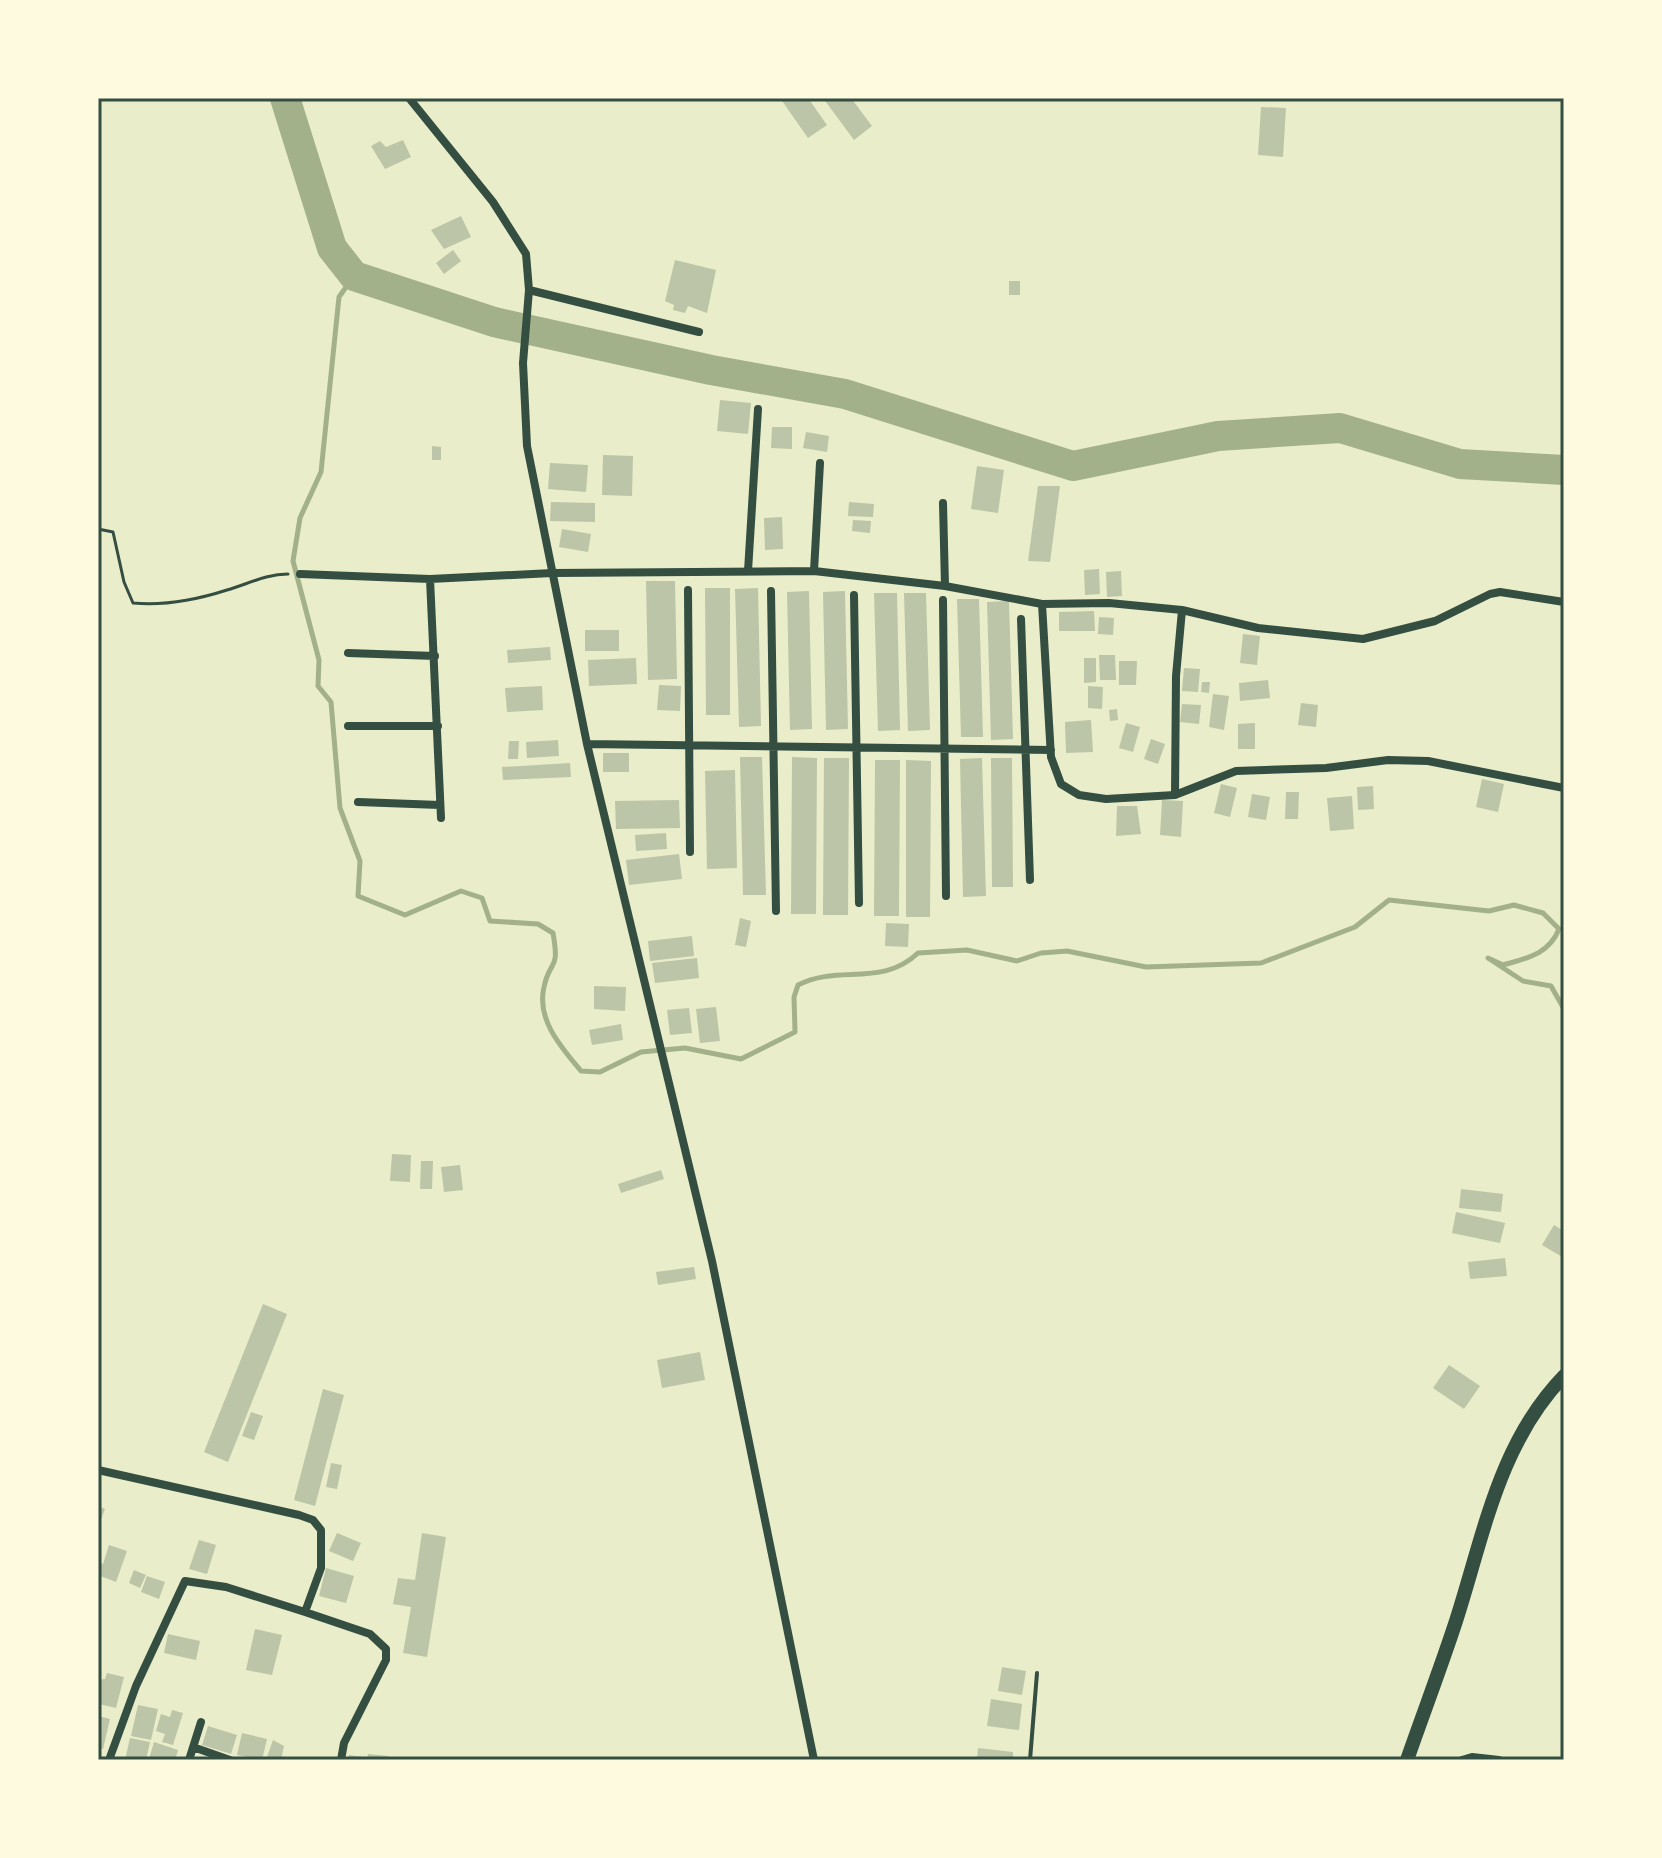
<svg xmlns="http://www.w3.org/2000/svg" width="1662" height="1858" font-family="Roboto,sans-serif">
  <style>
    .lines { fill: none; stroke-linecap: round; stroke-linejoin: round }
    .stream { stroke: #a3b18a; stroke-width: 5 }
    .river { stroke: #a3b18a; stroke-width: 30 }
    .building { fill: #bcc5a7 }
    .path { stroke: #344e41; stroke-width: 3 }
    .service { stroke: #344e41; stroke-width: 4 }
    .minor { stroke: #344e41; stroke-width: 8 }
    .trunk { stroke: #344e41; stroke-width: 14 }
    .neatline { fill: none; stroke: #344e41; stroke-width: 3 }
  </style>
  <rect width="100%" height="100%" fill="#e9edc9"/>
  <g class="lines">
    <path class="stream" d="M354,276L339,297L321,472L300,518L293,561L319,660L318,686L331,702L340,808L360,861L358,896L405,915L461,891L482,898L490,921L538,924L553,933C560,973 550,958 544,987C536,1020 562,1048 581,1071L600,1072L641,1052L685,1048L741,1059L795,1032L794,997L798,985C839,964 881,988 918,953L967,950L1017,961L1041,953L1067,951L1146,967L1261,963L1355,927L1389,900L1489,911L1514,905L1543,913L1559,929C1549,954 1528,958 1503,965L1488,958L1523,981L1551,986L1564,1009"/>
    <path class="river" d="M285,98L332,248L354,276L494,322L711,370L845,394L1073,466L1218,436L1340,428L1460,464L1564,470"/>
  </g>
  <path class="building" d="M780,98H808L827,125L808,138Z
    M823,98H851L872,126L854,140Z
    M1261,107L1286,108L1283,157L1258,155Z
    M403,140L411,157L385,169L371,146L380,141L386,147Z
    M461,216L471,237L444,249L431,230Z
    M453,250L461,261L444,274L436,263Z
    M675,260L716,270L707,313L688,306L685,313L673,310L674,305L665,301Z
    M1009,281H1020V295H1009Z
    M720,400L751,403L748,434L717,431Z
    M772,427H792V449L771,448Z
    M806,432L829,436L827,452L803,448Z
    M432,446L441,447V460H432Z
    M603,455L633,456L632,496L602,495Z
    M550,463L588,465L586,492L548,489Z
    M977,466L1004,470L998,513L971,509Z
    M1038,486H1060L1050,562L1028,561Z
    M551,502L595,503V522L550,521Z
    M849,502L874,504L873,517L848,516Z
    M782,517L783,549L765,550L764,518Z
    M853,520L871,521L870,533L852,531Z
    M562,529L591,534L588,552L559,547Z
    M1099,569L1100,594L1085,595L1084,570Z
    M1121,571L1122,596L1107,597L1106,572Z
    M646,581H675L677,679L648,680Z
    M705,588H730V715H706Z
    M758,588L761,726L739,727L735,589Z
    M809,591L812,729L790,730L787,592Z
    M845,591L848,729L826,730L823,592Z
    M874,593H897L900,730L878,731Z
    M904,593H926L930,730L908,731Z
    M957,599H979L983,737H961Z
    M1009,601L1013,739L991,740L987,602Z
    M1094,611L1095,631H1059V612Z
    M1099,617L1114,618L1113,635L1098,634Z
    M585,630H619V651H585Z
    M1243,634L1260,636L1257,665L1240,663Z
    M550,647L551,660L508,663L507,650Z
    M1099,655H1115L1116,680H1100Z
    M636,658L637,684L589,686L588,660Z
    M1084,658H1096V682L1084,683Z
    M1119,661H1137L1136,685H1119Z
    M1184,668L1200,669L1198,692L1182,691Z
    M1268,680L1270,698L1240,701L1239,683Z
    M1202,682H1210L1209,693L1201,692Z
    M659,685L681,686L680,711L657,710Z
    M542,686L543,710L507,712L505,688Z
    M1088,686L1103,687L1102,709L1088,708Z
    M1213,694L1229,696L1224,730L1209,727Z
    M1301,703L1318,705L1316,727L1298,725Z
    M1182,704L1201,705L1199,724L1180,722Z
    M1117,709L1118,720L1110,721L1109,710Z
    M1091,720L1093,752L1066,753L1065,722Z
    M1126,723L1140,727L1133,752L1119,748Z
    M1255,723V749H1238V724Z
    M1151,739L1165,744L1158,764L1144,759Z
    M558,740L559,756L527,758L526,742Z
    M509,741H519L518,759H508Z
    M603,753H629V772H603Z
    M740,757H762L766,895H743Z
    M792,757L817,758L816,914H791Z
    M824,758H849L848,915H823Z
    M982,758L986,896L963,897L960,759Z
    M991,758H1012L1013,887H992Z
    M875,760H900L899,916H874Z
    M906,760L931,761L930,917H906Z
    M570,763L571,777L503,780L502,767Z
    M735,770L737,868L707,869L705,771Z
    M1482,779L1504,784L1498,812L1476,807Z
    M1221,784L1237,788L1230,817L1214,813Z
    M1373,786L1374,809L1358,810L1357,787Z
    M1286,792H1299L1298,819H1285Z
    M1252,794L1270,797L1266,820L1248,817Z
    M1352,796L1354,829L1330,831L1327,798Z
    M679,800L680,828L616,829L615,801Z
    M1162,800L1183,801L1181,837L1160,835Z
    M1117,806H1137L1141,834L1116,836Z
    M666,833L667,849L636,851L635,835Z
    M679,854L682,879L629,885L626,860Z
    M740,918L751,921L746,947L735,945Z
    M886,923L909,924L908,947L885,946Z
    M692,936L694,956L650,961L648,941Z
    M697,958L699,978L655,983L652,963Z
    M594,986L626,987L625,1011L594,1009Z
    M716,1007L720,1041L700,1043L696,1009Z
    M689,1008L692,1033L670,1035L667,1010Z
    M621,1024L623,1040L592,1045L589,1030Z
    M392,1154L411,1155L410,1182L390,1181Z
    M421,1161H433L432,1189H420Z
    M460,1165L463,1190L444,1192L441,1167Z
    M661,1170L664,1179L621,1193L618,1184Z
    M1461,1189L1503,1194L1501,1212L1459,1208Z
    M1456,1212L1505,1223L1500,1243L1452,1233Z
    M1554,1225L1564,1231V1258L1542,1245Z
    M1505,1258L1507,1276L1470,1279L1468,1262Z
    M694,1267L696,1279L658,1285L656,1272Z
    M263,1304L287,1314L228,1462L204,1452Z
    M700,1352L705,1380L662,1388L657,1360Z
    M1449,1365L1480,1386L1464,1409L1433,1388Z
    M323,1389L344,1395L315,1506L294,1500Z
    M251,1412L263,1416L254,1440L242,1436Z
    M331,1463L342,1465L337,1489L326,1487Z
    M98,1506L105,1509L98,1527Z
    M337,1533L361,1543L353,1561L329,1551Z
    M422,1533L446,1537L427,1657L403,1653L411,1607L393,1604L398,1578L415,1580Z
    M199,1540L216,1545L207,1574L189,1569Z
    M109,1545L127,1551L116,1582L98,1575V1562L103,1564Z
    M326,1568L354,1576L346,1603L319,1596Z
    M134,1570L146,1575L140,1588L129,1583Z
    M147,1576L165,1582L159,1599L141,1592Z
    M255,1629L282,1635L272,1675L246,1670Z
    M168,1634L200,1641L196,1660L164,1653Z
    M1002,1667L1026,1671L1022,1695L998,1691Z
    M107,1673L124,1677L116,1708L99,1704L98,1680L105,1679Z
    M991,1699L1022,1704L1019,1730L987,1726Z
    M138,1705L158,1709L151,1740L131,1736Z
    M172,1710L183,1713L173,1745L162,1742L165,1734L156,1731L161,1714L170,1717Z
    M98,1716L110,1719L103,1749L98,1747Z
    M208,1726L237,1735L231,1754L202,1745Z
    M242,1733L267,1739L262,1760L237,1755Z
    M130,1738L150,1742L146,1760H125Z
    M273,1740L284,1746L281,1760H266Z
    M154,1742L178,1750L175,1760L149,1759Z
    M978,1748L1013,1752V1760H977Z
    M368,1754L388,1756V1760H367Z
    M349,1755L364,1757V1760H348Z"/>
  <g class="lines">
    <path class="path" d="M98,529L113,532L124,582L133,603C166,606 196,600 227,590C248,584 266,574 288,574"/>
    <path class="service" d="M1030,1760L1037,1673"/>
    <path class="minor" d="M409,98L493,202L526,254L529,290L523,363L527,446L587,744L712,1261L814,1760
      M529,290L699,332
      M943,503L945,586
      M748,571L758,409
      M814,571L820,463
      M300,574L430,579L552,573L814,571L945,586L1042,604L1051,757L1061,784L1079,795L1106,799L1175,795L1236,771L1326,768L1388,760L1428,761L1564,788
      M430,579L441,818
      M688,590L690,852
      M771,591L776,911
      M854,595L859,903
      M943,600L946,896
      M1042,604L1109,603L1182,610L1176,676L1175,795
      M1182,610L1258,628L1363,639L1435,621L1490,594L1500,592L1564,602
      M1021,619L1030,880
      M348,653L435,656
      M348,726H438
      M587,744L1051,750
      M358,802L440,805
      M98,1470L299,1515L313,1520L321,1530V1568L305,1612L370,1634L386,1649V1660L344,1743L341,1760
      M193,1747L230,1760
      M109,1760L136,1686L185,1581L226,1587L305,1612
      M189,1760L201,1722
      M1462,1760L1472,1757L1499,1760"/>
    <path class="trunk" d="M1407,1760C1423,1714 1441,1667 1456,1621C1484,1534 1499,1443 1564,1376"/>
  </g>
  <rect width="1662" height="1858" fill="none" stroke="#fefae0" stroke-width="200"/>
  <rect x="100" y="100" width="1462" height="1658" class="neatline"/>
</svg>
